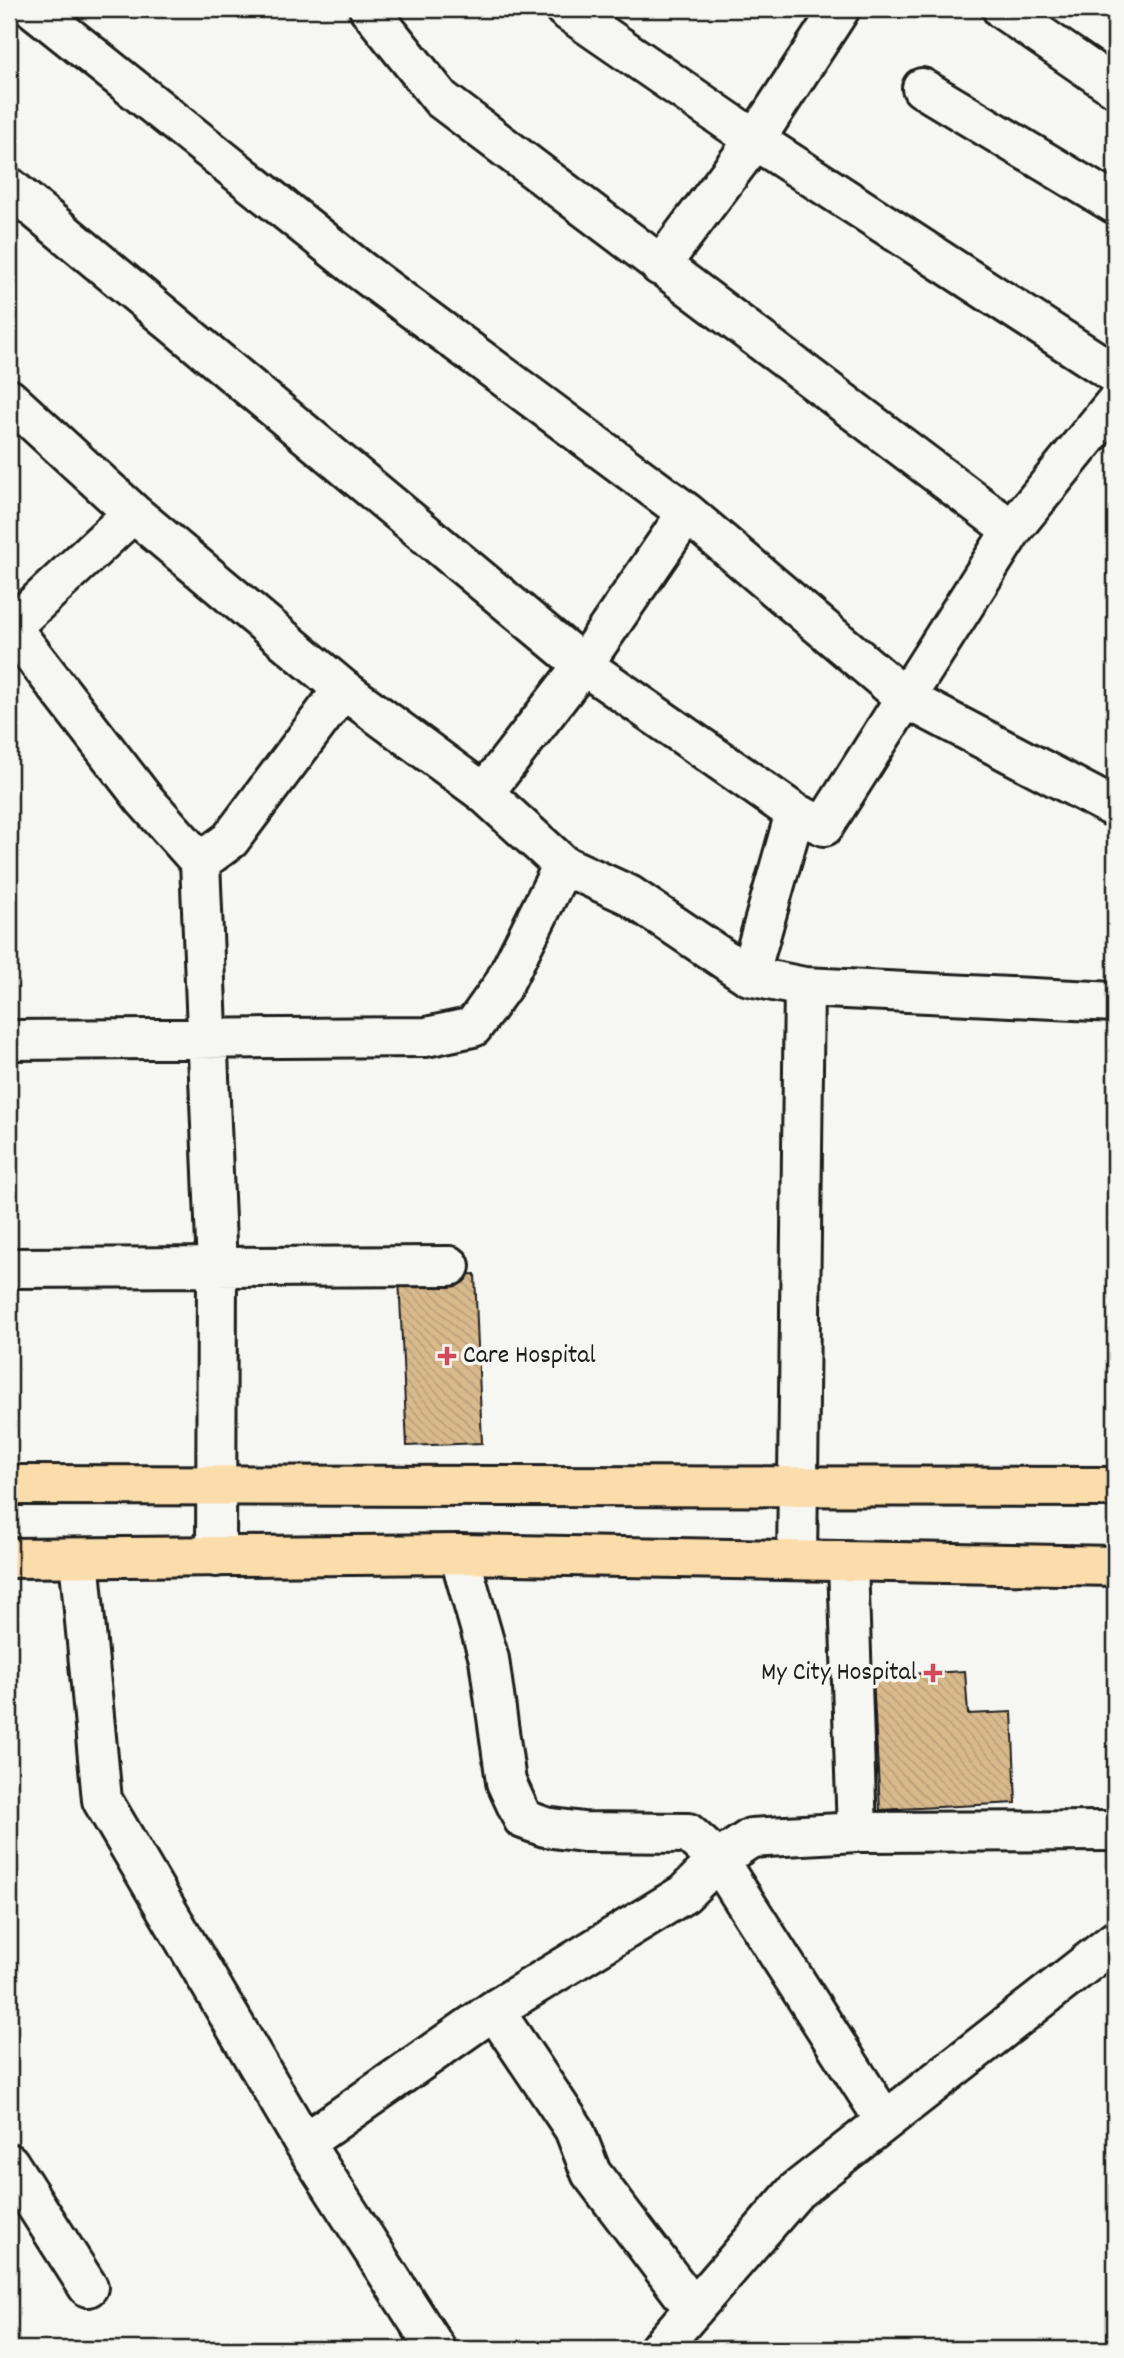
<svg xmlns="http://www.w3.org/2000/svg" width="1124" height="2358" font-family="Dekko,sans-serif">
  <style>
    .building { fill: url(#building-back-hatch); stroke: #1c1c1c; stroke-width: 2 }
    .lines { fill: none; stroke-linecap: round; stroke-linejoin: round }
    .minor-casing { stroke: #1c1c1c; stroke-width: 44 }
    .major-casing { stroke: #1c1c1c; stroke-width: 44 }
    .minor { stroke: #f6f6f2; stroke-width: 38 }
    .major { stroke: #fbddab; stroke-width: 38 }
    .poi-dot { fill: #d1495b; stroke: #f6f6f2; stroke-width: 2.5 }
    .labels { text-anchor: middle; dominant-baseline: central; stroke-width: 7; stroke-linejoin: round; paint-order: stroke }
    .poi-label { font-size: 26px; fill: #1c1c1c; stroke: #f6f6f2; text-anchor: start }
  </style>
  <defs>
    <pattern id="building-back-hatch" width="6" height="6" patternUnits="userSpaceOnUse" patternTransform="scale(1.75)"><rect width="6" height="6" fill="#d9ba8d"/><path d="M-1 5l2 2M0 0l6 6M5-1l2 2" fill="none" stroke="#ba9f79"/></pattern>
  </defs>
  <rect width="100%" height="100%" fill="#f6f6f2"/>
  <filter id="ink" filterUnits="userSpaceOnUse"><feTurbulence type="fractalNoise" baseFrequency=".0143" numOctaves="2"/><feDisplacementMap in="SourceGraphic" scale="14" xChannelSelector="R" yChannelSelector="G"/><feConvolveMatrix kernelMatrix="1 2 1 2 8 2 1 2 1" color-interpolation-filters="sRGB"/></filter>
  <g filter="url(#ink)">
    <path class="building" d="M475,1274L482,1443L407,1446L399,1277Z
      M965,1671L968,1714L1012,1712L1016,1803L880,1810L873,1676Z"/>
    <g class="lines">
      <defs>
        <path id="minor" d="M34,9L360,270L687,513L905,698L1115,808
          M369,9L441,99L1012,530
          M565,9L755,140L1115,374
          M1002,9L1115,87
          M922,88L1115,204
          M9,187L583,665L795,813
          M660,266L755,140L840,9
          M9,399L133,513L343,689L484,793L563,865L629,895L749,976
          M11,627L143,798L200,862L217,1268L216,1557
          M9,629L133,513
          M484,793L583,665L687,513
          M200,862L230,840L343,689
          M804,987L1115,1002
          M9,1040L426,1037L473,1027L503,985L563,865
          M9,1268L450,1266
          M459,1554L489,1659L506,1782L523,1819L545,1827L583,1832L688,1833L718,1860L885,2121
          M79,1558L102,1800L304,2143L436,2349
          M797,1560L804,987L749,976L795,813L824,826L1012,530L1115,403
          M848,1563L857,1832
          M494,2010L574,2129L591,2173L694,2309
          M304,2143L494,2010L684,1894L718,1860L751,1838L857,1832L1115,1831
          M9,2163L88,2287
          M659,2349L796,2191L1115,1941"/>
        <path id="major" d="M9,1485L1115,1487
          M9,1558L459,1554L1115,1566"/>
      </defs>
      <use href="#minor" class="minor-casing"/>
      <use href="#major" class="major-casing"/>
      <use href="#minor" class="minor"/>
      <use href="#major" class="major"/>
    </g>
  </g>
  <g class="poi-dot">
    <path d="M443.5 1345.5h7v7h7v7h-7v7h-7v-7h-7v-7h7z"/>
    <path d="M929.5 1662.5h7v7h7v7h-7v7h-7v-7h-7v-7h7z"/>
  </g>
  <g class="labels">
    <g class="poi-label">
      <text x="463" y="1356">Care Hospital</text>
      <text x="917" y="1673" text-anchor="end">My City Hospital</text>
    </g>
  </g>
  <rect width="1124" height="2358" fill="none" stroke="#f6f6f2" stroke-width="35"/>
  <rect x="18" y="18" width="1089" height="2323" fill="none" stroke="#1c1c1c" stroke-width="2.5" filter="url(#ink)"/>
</svg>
